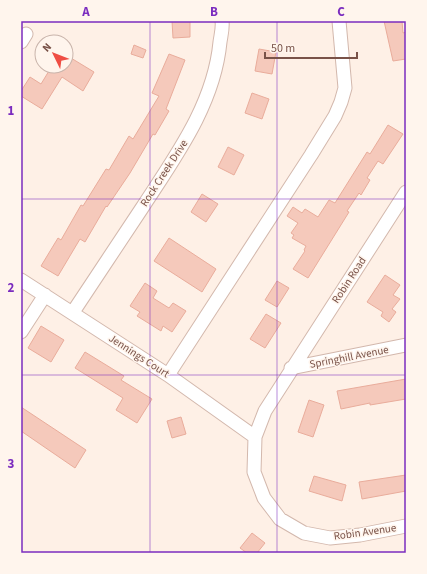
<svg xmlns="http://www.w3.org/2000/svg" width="427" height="574" font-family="'Source Sans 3',sans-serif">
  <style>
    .building { fill: #f5c9bb; stroke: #e9ac9b }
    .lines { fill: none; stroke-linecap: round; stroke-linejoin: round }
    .minor-casing { stroke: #d3b8ad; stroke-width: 15 }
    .minor { stroke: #fff; stroke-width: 13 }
    .grid { fill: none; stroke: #7b2cbf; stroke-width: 1; stroke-opacity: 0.55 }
    .labels { text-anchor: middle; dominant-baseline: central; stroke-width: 3; stroke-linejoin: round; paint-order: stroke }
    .street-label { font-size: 11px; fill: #795248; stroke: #fff5ed }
    .neatline { fill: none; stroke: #7b2cbf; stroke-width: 1.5 }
    .grid-label { font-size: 13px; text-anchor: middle; font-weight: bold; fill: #7b2cbf }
  </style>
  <rect width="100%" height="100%" fill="#fef0e6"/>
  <path class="building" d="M172,21H190V37L173,38Z
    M384,21H402L403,33L406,32V59L393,61Z
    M134,45L146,50L143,58L131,54Z
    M259,49L276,52L272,74L255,71Z
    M169,54L185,60L166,109L169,111L155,135L153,134L130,173L107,207L106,206L85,242L80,239L58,276L41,266L58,238L61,240L81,205L83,206L106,169L109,170L129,136L133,139L159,96L152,93Z
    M66,55L94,72L83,91L62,77L42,109L21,96V91L30,77L41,84L52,66H66Z
    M252,93L269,99L262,119L245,113Z
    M388,125L403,134L383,164L378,161L367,178L370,180L361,195L359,193L347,211L349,212L308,278L293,269L305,251L304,250L306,246L292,238L294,235L291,233L298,223L287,216L293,207L302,213L305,209L318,217L329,200L335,203L367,152L370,154Z
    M228,147L244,155L234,175L218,167Z
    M202,194L218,204L206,222L191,212Z
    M169,238L216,269L202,292L154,261Z
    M385,275L400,285L393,295L400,299L392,309L396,312L389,322L381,316L383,312L367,302Z
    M277,281L289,288L277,307L265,300Z
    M145,283L157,291L153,298L169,308L173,303L186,311L172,332L163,326L161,331L137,316L140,312L130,306Z
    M266,314L281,323L265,348L250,339Z
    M41,326L64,340L51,362L28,348Z
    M85,352L124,376L121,380L152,399L137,423L116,410L123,398L75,368Z
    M406,379V399L370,405V403L341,409L337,391Z
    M309,400L324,405L313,437L298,432Z
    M21,407L86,450L75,468L21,431Z
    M181,417L186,434L172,438L167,421Z
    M406,475V491L362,499L359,482Z
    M314,476L346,485L342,501L309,491Z
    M252,533L265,543L257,553H247L240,548Z"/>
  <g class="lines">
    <defs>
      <path id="minor" d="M21,42L26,34
        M406,192L265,411L255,437L254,472L264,498L280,519L304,533L330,538L360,535L406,526
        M21,280L168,375L255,437
        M73,312C96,277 119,243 142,208C175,157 214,105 220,42C221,35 223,28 222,21
        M21,332L45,295
        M291,368L406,345
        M168,375L311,155L335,116L341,102L345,88L339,21"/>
    </defs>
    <use href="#minor" class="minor-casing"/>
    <use href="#minor" class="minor"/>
  </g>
  <path class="grid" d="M150,21V553M277,21V553M21,199H406M21,375H406"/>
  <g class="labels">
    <g class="street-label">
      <text transform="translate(164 173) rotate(-57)">Rock Creek Drive</text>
      <text transform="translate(349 280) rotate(-57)">Robin Road</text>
      <text transform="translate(139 356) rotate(33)">Jennings Court</text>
      <text transform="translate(349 357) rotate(-11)">Springhill Avenue</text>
      <text transform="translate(365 532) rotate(-8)">Robin Avenue</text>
    </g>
  </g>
  <rect width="427" height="574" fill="none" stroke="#fff5ed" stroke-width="44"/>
  <g transform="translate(54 54) rotate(313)"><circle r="19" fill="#fff5ed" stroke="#c9b4ab"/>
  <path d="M0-3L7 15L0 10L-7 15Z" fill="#ef4e44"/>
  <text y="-6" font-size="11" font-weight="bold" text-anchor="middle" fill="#795248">N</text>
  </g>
  <path d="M265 52v6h92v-6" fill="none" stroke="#795248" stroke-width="2"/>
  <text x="271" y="52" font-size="12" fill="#795248" stroke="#fff5ed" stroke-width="3" paint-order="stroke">50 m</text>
  <rect x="22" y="22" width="383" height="530" class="neatline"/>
  <g class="grid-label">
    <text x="86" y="16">A</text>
    <text x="214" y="16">B</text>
    <text x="341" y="16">C</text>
    <text x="11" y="115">1</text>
    <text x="11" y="292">2</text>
    <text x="11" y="468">3</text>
  </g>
</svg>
